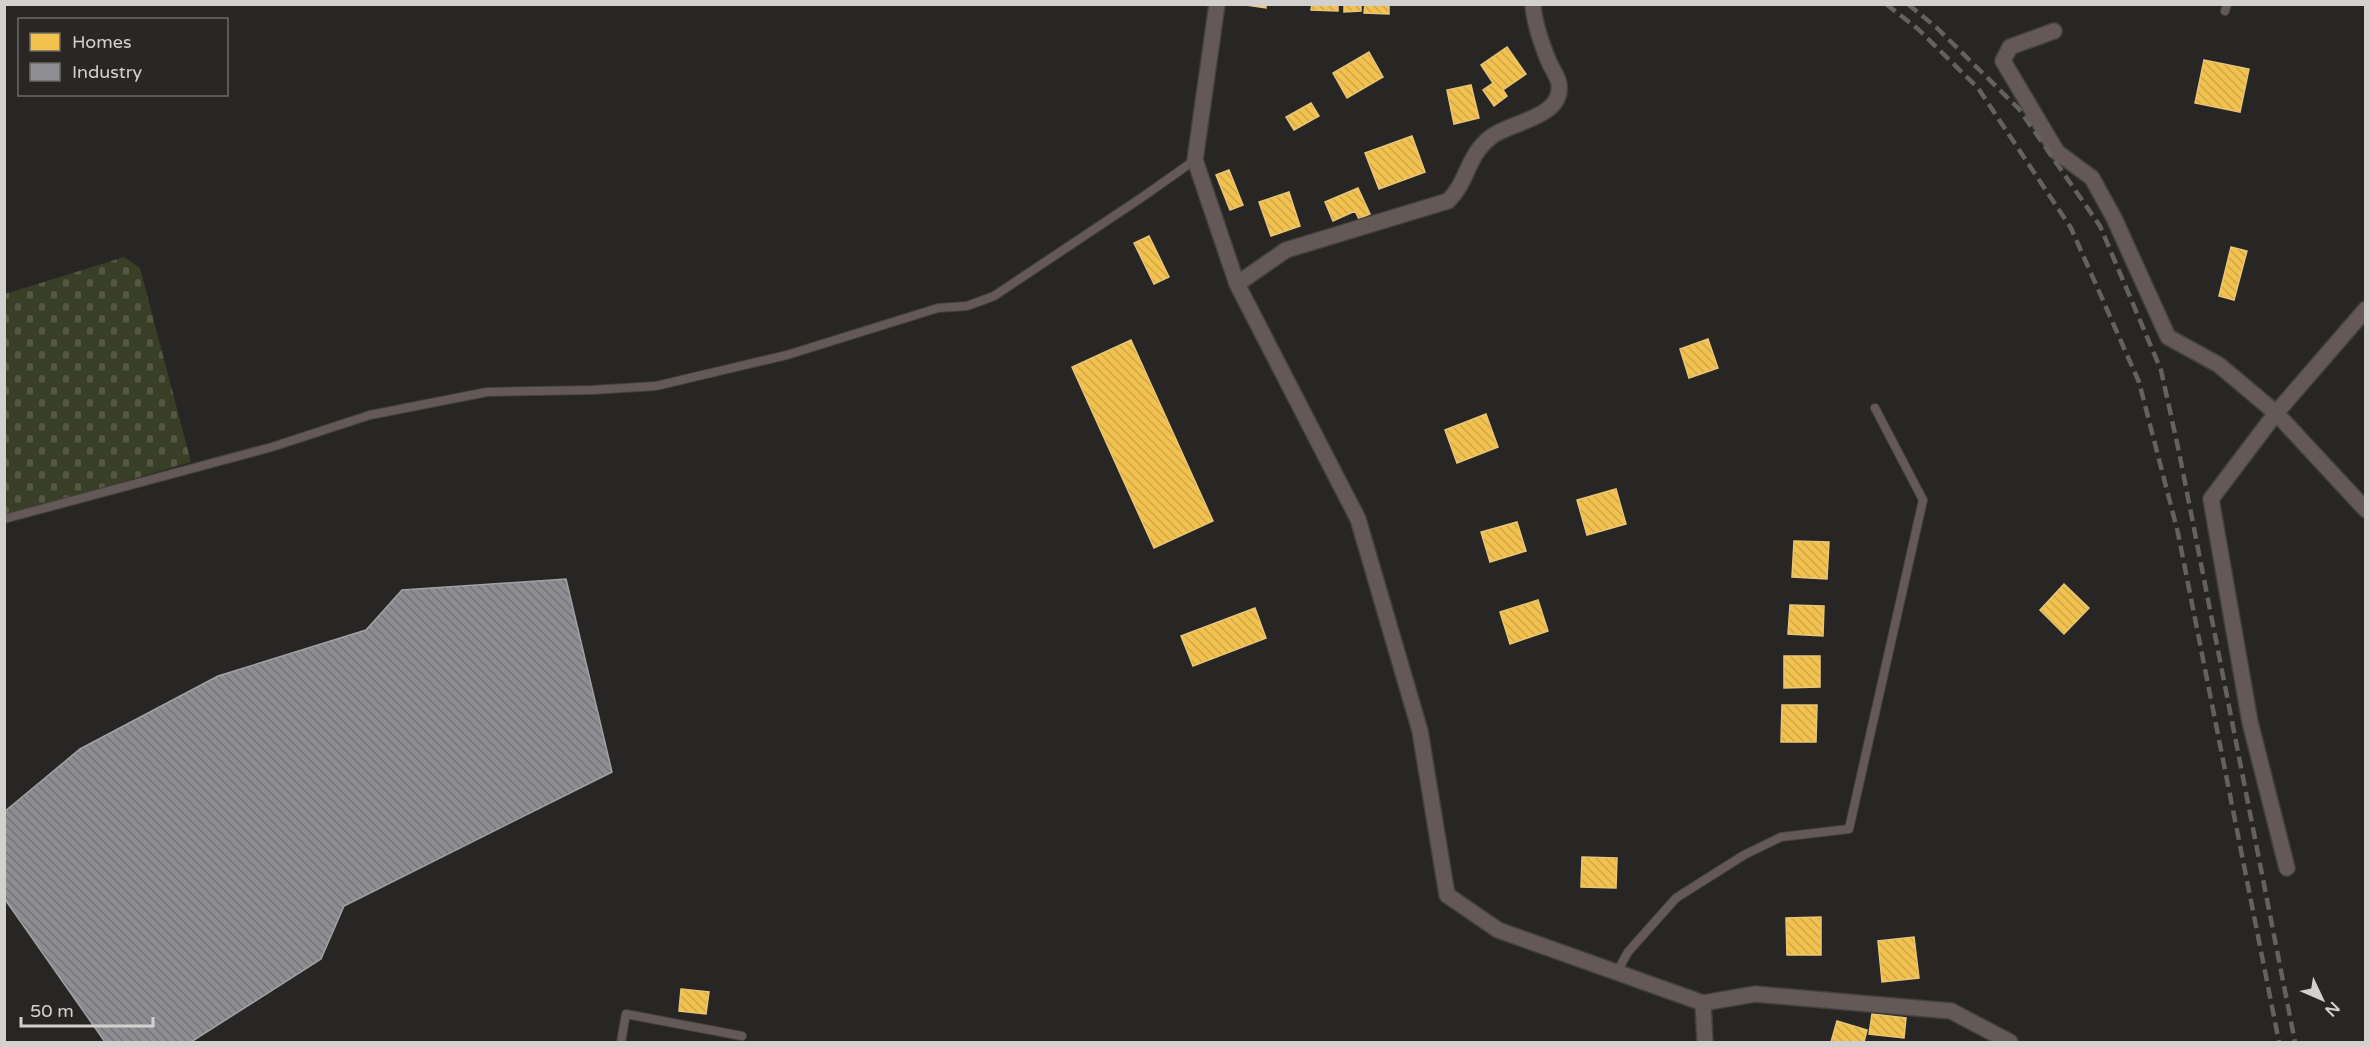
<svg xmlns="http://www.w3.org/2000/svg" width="2370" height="1047" font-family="'Varela Round',sans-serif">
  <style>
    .cemetery { fill: url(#cemetery-stones) }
    .homes { fill: url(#homes-back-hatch); stroke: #e9c675; stroke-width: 1.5 }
    .industry { fill: url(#industry-back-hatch); stroke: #a2a1a4; stroke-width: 1.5 }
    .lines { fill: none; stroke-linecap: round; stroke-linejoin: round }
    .lane-casing { stroke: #434140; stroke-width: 10 }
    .street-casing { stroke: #434140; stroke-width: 18 }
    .lane { stroke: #645957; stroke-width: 8 }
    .street { stroke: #645957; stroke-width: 15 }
    .rail { stroke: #65615f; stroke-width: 4.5; stroke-dasharray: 12 6; stroke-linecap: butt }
  </style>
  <defs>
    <pattern id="cemetery-stones" width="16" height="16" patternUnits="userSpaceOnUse" patternTransform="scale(1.5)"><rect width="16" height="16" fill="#393e26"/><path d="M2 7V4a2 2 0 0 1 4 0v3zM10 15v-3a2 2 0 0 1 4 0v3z" fill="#555944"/></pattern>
    <pattern id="homes-back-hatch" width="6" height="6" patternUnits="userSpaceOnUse" patternTransform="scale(1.5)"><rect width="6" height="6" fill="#f2c14e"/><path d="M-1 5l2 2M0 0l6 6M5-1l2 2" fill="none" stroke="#cea74b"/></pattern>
    <pattern id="industry-back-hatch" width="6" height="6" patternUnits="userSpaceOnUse" patternTransform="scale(1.5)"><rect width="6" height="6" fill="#8d8d92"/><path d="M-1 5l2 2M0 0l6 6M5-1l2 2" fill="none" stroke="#767679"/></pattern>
  </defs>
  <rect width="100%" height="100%" fill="#282624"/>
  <path class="cemetery" d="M124,257L140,268L191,462L5,516V294Z"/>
  <path class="homes" d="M1239,4H1266V8Z
    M1312,4H1338V11L1311,10Z
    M1344,4H1361V11L1344,12Z
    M1365,4H1389V14L1364,13Z
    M1507,47L1526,74L1503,90L1507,96L1494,106L1483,90L1493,83L1481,65Z
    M1369,52L1383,77L1347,98L1333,73Z
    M2204,60L2249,69L2240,112L2195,103Z
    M1471,85L1479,118L1454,124L1447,90Z
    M1311,103L1319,116L1294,130L1286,117Z
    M1412,136L1425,172L1379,189L1365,153Z
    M1229,170L1243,205L1230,210L1216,175Z
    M1358,188L1370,214L1359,219L1355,211L1333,221L1325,202Z
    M1289,192L1300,226L1271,236L1259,202Z
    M1149,236L1169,277L1154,284L1134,243Z
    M2231,247L2247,251L2234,300L2219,296Z
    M1708,339L1718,368L1689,378L1680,349Z
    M1131,340L1213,521L1154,548L1072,367Z
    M1486,414L1498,447L1457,463L1445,430Z
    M1616,489L1626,524L1587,535L1577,500Z
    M1517,522L1526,551L1490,562L1481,532Z
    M1794,541L1829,542L1827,579L1792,577Z
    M2064,584L2089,608L2064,634L2040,610Z
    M547,597L580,769L523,780L489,608Z
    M1538,600L1548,631L1510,644L1500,612Z
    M1790,605L1824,606L1823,636L1788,634Z
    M1255,608L1266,638L1193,666L1181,636Z
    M1784,656H1820V687L1784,688Z
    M1782,705H1817L1816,742H1781Z
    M191,756L313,925L265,960L208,881L157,918L213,995L163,1031L42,863L92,827L130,878L179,843L142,792Z
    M1582,857L1617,858L1616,888L1581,887Z
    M1821,917V955H1787L1786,918Z
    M1914,937L1919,978L1882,982L1878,941Z
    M681,989L709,992L706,1014L679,1011Z
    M1872,1014L1906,1018L1904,1038L1869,1034Z
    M1837,1021L1867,1030L1864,1042H1831Z"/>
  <path class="industry" d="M566,579L612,772L344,906L321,959L191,1042H105L4,898V812L80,749L218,676L366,630L402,590Z"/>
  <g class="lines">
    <defs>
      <path id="lane" d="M2225,11L2227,4
        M4,519L272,447L370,415L487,392L592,390L656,386L787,355L938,308L967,306L994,296L1141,198L1195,160
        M1617,972L1628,952L1676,898L1744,855L1781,837L1849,829L1923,500L1875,408
        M621,1042L626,1014L742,1036"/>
      <path id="street" d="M1217,4L1195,160L1237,284L1358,519L1420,731L1447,895L1498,930L1703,1003L1755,994L1951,1011L2010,1042
        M2054,31L2010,47L2003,61L2057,152L2092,178L2114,218L2168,337L2219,365L2276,413L2366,510
        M1237,284L1286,250L1448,201C1468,182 1467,155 1491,137C1509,122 1564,118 1559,84C1558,77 1552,69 1549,62C1542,45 1534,24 1533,4
        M2287,868L2250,722L2211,499L2276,413L2366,309
        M1703,1003L1705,1042"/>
    </defs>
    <use href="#lane" class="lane-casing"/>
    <use href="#street" class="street-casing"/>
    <use href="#lane" class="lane"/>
    <use href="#street" class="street"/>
    <path class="rail" d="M1886,4L1918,29L1978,88L2071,228L2139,382L2178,533L2279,1042
      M1908,4L1937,28L2019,109L2100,226L2161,370L2179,452L2295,1042"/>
  </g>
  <rect width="2370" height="1047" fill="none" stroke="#d3d1cf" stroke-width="12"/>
  <rect x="18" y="18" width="210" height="78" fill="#292623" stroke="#6d6a68" stroke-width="1.5"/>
  <rect x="30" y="33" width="30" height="18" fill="#f2c14e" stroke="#6d6a68" stroke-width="1.5"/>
  <text x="72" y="48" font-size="18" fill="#d3d1cf">Homes</text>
  <rect x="30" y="63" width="30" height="18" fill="#8d8d92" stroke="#6d6a68" stroke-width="1.5"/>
  <text x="72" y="78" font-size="18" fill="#d3d1cf">Industry</text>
  <g transform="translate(2322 999) rotate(134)" stroke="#292623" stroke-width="4.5" paint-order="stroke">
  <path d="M0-4.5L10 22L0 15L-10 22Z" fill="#d3d1cf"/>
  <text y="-9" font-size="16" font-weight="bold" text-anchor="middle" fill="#d3d1cf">N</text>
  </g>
  <path d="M21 1017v9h132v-9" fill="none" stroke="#d3d1cf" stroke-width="3"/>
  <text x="30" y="1017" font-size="18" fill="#d3d1cf" stroke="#292623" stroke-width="4.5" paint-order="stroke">50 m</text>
</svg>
